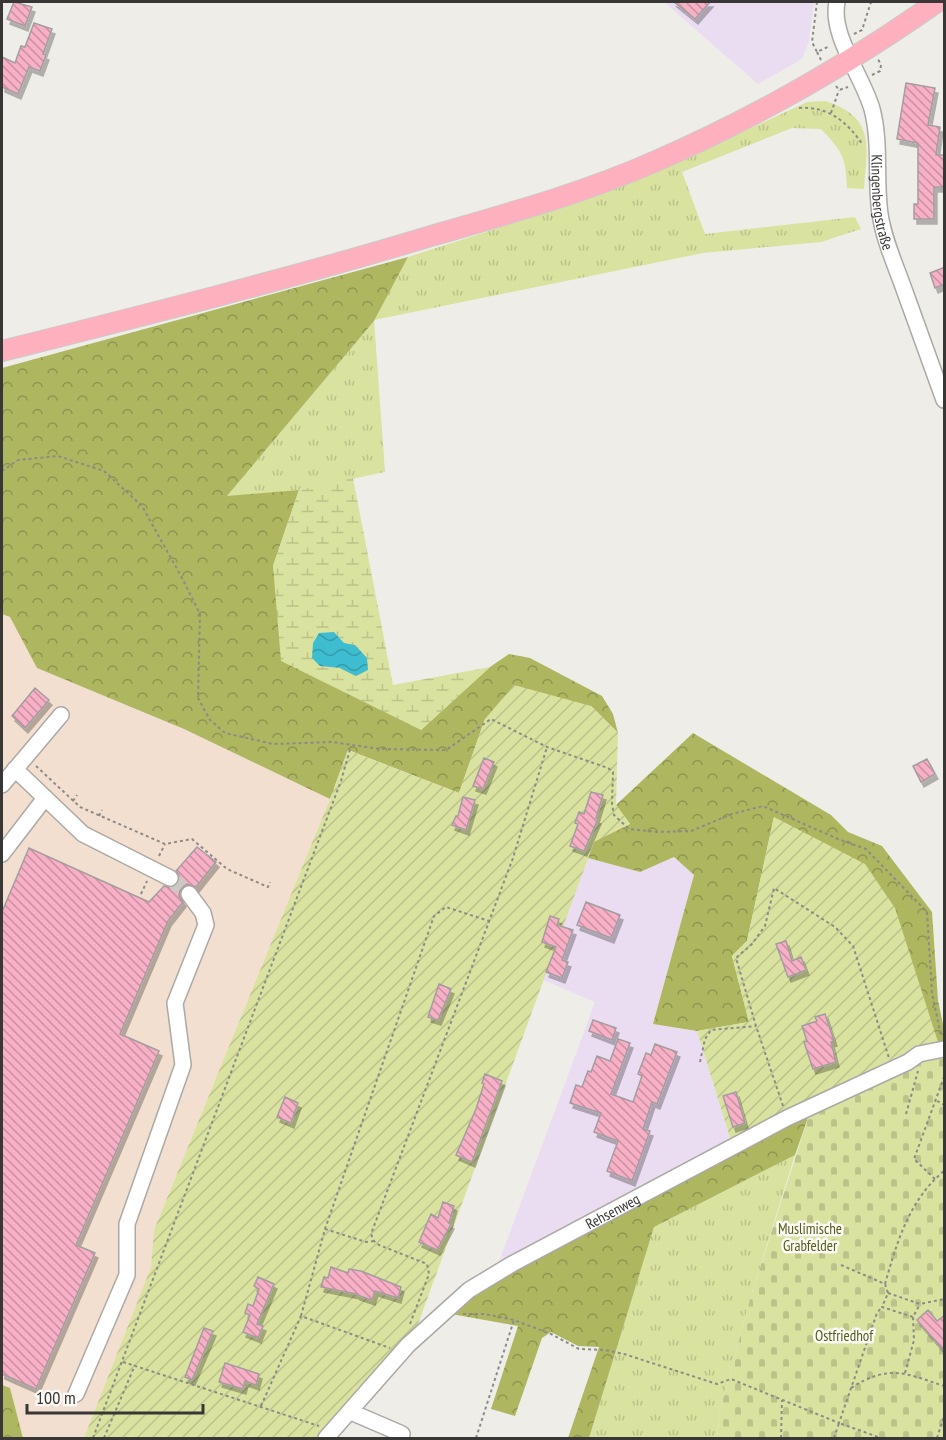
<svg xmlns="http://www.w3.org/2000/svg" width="946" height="1440" font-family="'PT Sans Narrow',sans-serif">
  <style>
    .commercial { fill: #ebddf1 }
    .industrial { fill: #f3dfd0 }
    .grass { fill: url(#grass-tufts) }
    .forest { fill: url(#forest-crowns) }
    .wetland { fill: url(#wetland-marsh); fill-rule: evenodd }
    .cemetery { fill: url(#cemetery-stones) }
    .garden { fill: url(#garden-furrows) }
    .water { fill: url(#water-waves) }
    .building { fill: url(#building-back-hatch); stroke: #a39d9f; stroke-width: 1.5; filter: url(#shadow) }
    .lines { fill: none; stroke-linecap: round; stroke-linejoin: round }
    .minor-tunnel { stroke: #cac9c4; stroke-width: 15; stroke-dasharray: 15 8; stroke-linecap: butt }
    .minor-casing { stroke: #aca9a5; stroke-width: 18 }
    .major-casing { stroke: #cbcbca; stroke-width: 22 }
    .path { stroke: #8c8b87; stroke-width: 2; stroke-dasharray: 3 3; stroke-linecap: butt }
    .minor { stroke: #fff; stroke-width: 15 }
    .major { stroke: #feb0bf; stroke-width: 20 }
    .labels { text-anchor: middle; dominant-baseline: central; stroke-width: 5; stroke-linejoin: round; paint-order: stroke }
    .street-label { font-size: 15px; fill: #383735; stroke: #fcfaf5 }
    .park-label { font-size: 15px; fill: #575c1d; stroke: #fcfaf5 }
  </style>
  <defs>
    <pattern id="grass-tufts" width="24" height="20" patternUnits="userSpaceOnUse" patternTransform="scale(1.5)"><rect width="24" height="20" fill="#dae29f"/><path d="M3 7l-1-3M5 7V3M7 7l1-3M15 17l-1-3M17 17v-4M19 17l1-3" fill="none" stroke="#bcc28a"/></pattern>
    <pattern id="forest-crowns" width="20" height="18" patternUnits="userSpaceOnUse" patternTransform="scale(1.5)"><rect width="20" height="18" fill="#aeb660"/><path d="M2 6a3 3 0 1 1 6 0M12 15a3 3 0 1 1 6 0" fill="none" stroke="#8f9550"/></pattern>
    <pattern id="wetland-marsh" width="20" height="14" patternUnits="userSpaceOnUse" patternTransform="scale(1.5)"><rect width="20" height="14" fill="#dae29f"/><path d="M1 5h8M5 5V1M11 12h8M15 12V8" fill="none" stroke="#bcc28a"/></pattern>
    <pattern id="cemetery-stones" width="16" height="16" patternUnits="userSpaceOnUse" patternTransform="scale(1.5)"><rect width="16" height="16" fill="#dae29f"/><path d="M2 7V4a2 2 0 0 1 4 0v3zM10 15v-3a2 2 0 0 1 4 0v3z" fill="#bcc28a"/></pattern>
    <pattern id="garden-furrows" width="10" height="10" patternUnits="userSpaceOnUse" patternTransform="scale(1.5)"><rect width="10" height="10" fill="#dae29f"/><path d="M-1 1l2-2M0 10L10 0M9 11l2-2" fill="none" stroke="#bcc28a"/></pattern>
    <pattern id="water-waves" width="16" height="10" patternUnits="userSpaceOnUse" patternTransform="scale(1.5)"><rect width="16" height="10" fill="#3ebdd0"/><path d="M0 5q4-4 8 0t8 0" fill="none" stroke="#359aaa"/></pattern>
    <pattern id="building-back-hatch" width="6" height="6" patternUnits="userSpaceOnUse" patternTransform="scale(1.5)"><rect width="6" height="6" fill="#f8b0c7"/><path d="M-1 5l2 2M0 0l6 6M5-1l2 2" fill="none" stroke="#ca90a2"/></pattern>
    <filter id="shadow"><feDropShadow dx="3" dy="5" stdDeviation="0" flood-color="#0004"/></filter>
  </defs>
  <rect width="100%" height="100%" fill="#efede8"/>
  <path class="commercial" d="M664,2H814L809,41L802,59L758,84Z
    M674,857L694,875L653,1024L697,1031L731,1141L496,1270L595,1002L543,980L588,858L640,872Z"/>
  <path class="industrial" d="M2,614L10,617L37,668L184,729L330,799L154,1230L151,1267L84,1438H23L10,1389L2,1385Z"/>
  <path class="grass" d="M825,101C876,117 867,146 864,189L847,188C846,157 842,151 821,129L792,128L682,172L705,234L855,217L861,229L821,242L703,253L374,320L385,472L299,490L226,497L374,321L408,257L582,201L678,162L807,102Z
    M795,1155L750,1299L720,1411L717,1438H589L654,1227Z"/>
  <path class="forest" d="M408,257L374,321L227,496L299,490L273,566L421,730L490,667L509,654L530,658L602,696L613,714L618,733L591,706L485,719L459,793L348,750L330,799L184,729L37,668L10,617L2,614V368Z
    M693,733L831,815L848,832L882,846L932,912L938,1000L944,1029V1045H939L774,817L747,941L732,956L749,1022L697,1031L653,1024L694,875L674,857L640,872L588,858L594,841L630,824L616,805Z
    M809,1115L795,1155L654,1227L589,1438H568L599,1347L578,1346L551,1332L542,1338L515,1416L491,1409L518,1326L451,1314L467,1297L499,1276Z
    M2,1385L10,1388L23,1438H2Z"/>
  <path class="wetland" d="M353,478L393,685L490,667L421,730L281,661L273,566L299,490ZM334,632L344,643L356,676L340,668Z"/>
  <path class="cemetery" d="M944,1055V1438H717L720,1411L750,1299L809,1115L907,1067Z"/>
  <path class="garden" d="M514,685L591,706L618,733L616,805L630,824L594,842L414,1335L329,1438H84L151,1267L154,1230L330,799L348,750L459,793L485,719Z
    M774,817L865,864L895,908L939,1045L896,1057L731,1141L697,1031L749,1022L732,956L747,941Z"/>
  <path class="water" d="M334,632L344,643L355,645L367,658L368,670L356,676L340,668L320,666L312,658L313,643L319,633Z"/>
  <path class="building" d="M14,2L32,7L25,26L7,19Z
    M674,2H710L695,19Z
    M34,23L52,29L43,54L46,55L40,71L29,67L18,94L2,87V57L15,63L21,46L25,47Z
    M906,83L935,88L928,125L940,127L936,155H945V187H934V219H914V204H918V143L897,139Z
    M945,267V284L935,288L930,273Z
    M35,688L49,700L25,728L12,716Z
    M484,758L494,762L483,789L473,786Z
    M927,759L935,774L921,782L913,766Z
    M591,792L603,795L596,818L598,819L584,851L570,846L578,824L575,823L579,812L584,814Z
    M463,797L475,800L466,830L452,825L456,816H458Z
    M197,847L216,862L196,887L187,884L180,890L179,896L183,902L168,921L120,1034L159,1051L76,1245L95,1253L36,1389L2,1374V912L29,848L149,902L164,886L171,888L178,883L180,877L176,871Z
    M586,902L620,915L611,938L577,925Z
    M550,916L559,919L557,925L573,930L562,960L568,962L562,978L546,972L556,947L542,942Z
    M786,941L792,961L801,957L806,970L788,977L776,944Z
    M439,984L451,989L438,1020L428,1017Z
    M825,1014L834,1041L831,1042L836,1062L813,1069L804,1042L807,1041L802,1026L817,1021L815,1017Z
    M593,1020L616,1028L612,1040L589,1031Z
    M618,1039L630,1043L611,1094L633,1102L642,1076L638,1074L646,1053L651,1055L655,1044L677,1052L657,1104L652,1102L643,1129L650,1131L632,1181L607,1171L618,1141L594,1132L601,1113L570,1103L576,1085L582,1087L588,1071L591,1072L597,1056L610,1061Z
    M485,1074L502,1081L472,1162L456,1155L476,1109L484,1084L482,1083Z
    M736,1092L745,1123L733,1127L723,1096Z
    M285,1097L298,1103L291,1123L277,1117Z
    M443,1202L454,1206L449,1223L451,1224L437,1250L419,1242L431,1214L438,1218Z
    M331,1267L348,1273L349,1269L361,1271L401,1287L398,1298L375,1291L372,1300L357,1295V1294L321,1287L324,1277L328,1278Z
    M258,1277L274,1284L257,1324L263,1326L258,1338L243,1332L250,1315L245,1313L248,1304L253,1306L259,1289L254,1286Z
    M928,1310L937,1321L945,1315V1352L917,1320Z
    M204,1328L213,1331L192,1380L185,1377Z
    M225,1363L259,1374L256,1385L245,1381L243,1389L219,1382Z"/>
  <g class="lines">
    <path class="minor-tunnel" d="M170,878L189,894"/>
    <defs>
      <g id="minor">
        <path id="s1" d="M837,2C830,35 863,77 872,109C881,143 875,179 880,214C884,241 896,266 905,292C918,328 931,364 944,400"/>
        <path d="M15,769L83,834L170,878"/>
        <path d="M2,785L61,715"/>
        <path d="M2,854L45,798"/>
        <path d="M76,1394L127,1275V1224L183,1065L175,1003L206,925L203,913L189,894"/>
        <path d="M351,1412L402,1434"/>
        <path id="s2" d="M326,1438L408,1345L469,1290L512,1264L787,1118L908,1062L919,1054L944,1049"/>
      </g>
      <path id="major" d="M2,351C145,315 289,279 431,236C507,214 584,193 656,161C755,118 849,64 937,2"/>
    </defs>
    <use href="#minor" class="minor-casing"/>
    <use href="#major" class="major-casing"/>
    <path class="path" d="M817,2L812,42L817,52L830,46
      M854,34L862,30L871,2
      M817,52L821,60
      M872,75L880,71L881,65L878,59
      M836,86L839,90L848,87
      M799,108C829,106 847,122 863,145
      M831,113L839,90
      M2,471L18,460L58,456L104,471L142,506L182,578L200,614L198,698L210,720L225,733L273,744L332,742L380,749L446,750L491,719L547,747L608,768L613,772L612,804L614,815L629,829L658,832L691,831L732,814L763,806L838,839L866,849L927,912L932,993L941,1036
      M36,766L80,807L165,844L192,839L227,869L268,887L270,882
      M73,801L77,795
      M99,816L102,810
      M159,856L165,844
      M141,894L147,881
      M700,1062L705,1039L711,1030L756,1026
      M937,1101L944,1105
      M783,1106L756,1026L736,958L752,944L765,926L774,888L835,927L853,946L889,1058
      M906,1114L918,1071
      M935,1179L914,1159L944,1077
      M325,1229L366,1242L374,1241
      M841,1265L885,1284L888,1293L882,1307L913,1317
      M885,1284C897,1242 909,1200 944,1171
      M888,1293L920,1304L944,1299
      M463,1314H485L514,1320L551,1334L579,1349L605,1350L624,1354L717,1384L731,1379L839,1423L877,1313L882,1307
      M301,1316L325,1229L434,916L446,907L489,921
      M410,1324L429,1274L427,1264L379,1245L374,1241L371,1234L513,858L547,747
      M123,1362L319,1426
      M905,1373L914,1340L913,1317L920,1304
      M851,1388C889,1364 905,1373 944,1386
      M261,1406L301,1316L390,1348
      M93,1438L341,781L351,746
      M104,1438L135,1365
      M476,1438L514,1320
      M781,1438L782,1400
      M834,1438L839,1423L881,1438
      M937,1438L944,1416"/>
    <use href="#minor" class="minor"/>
    <use href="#major" class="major"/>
  </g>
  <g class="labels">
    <g class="street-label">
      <text stroke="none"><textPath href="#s1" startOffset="208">Klingenbergstraße</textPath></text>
      <text stroke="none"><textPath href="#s2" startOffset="370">Rehsenweg</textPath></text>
    </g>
    <g class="park-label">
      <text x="810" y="1228">Muslimische<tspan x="810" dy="17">Grabfelder</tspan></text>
      <text x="844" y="1335">Ostfriedhof</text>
    </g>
  </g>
  <rect width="946" height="1440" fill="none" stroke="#383735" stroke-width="6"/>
  <path d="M27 1404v9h176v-9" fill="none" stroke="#383735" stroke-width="3"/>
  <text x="36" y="1404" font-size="18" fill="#383735" stroke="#fcfaf5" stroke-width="4.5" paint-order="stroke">100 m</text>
</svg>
